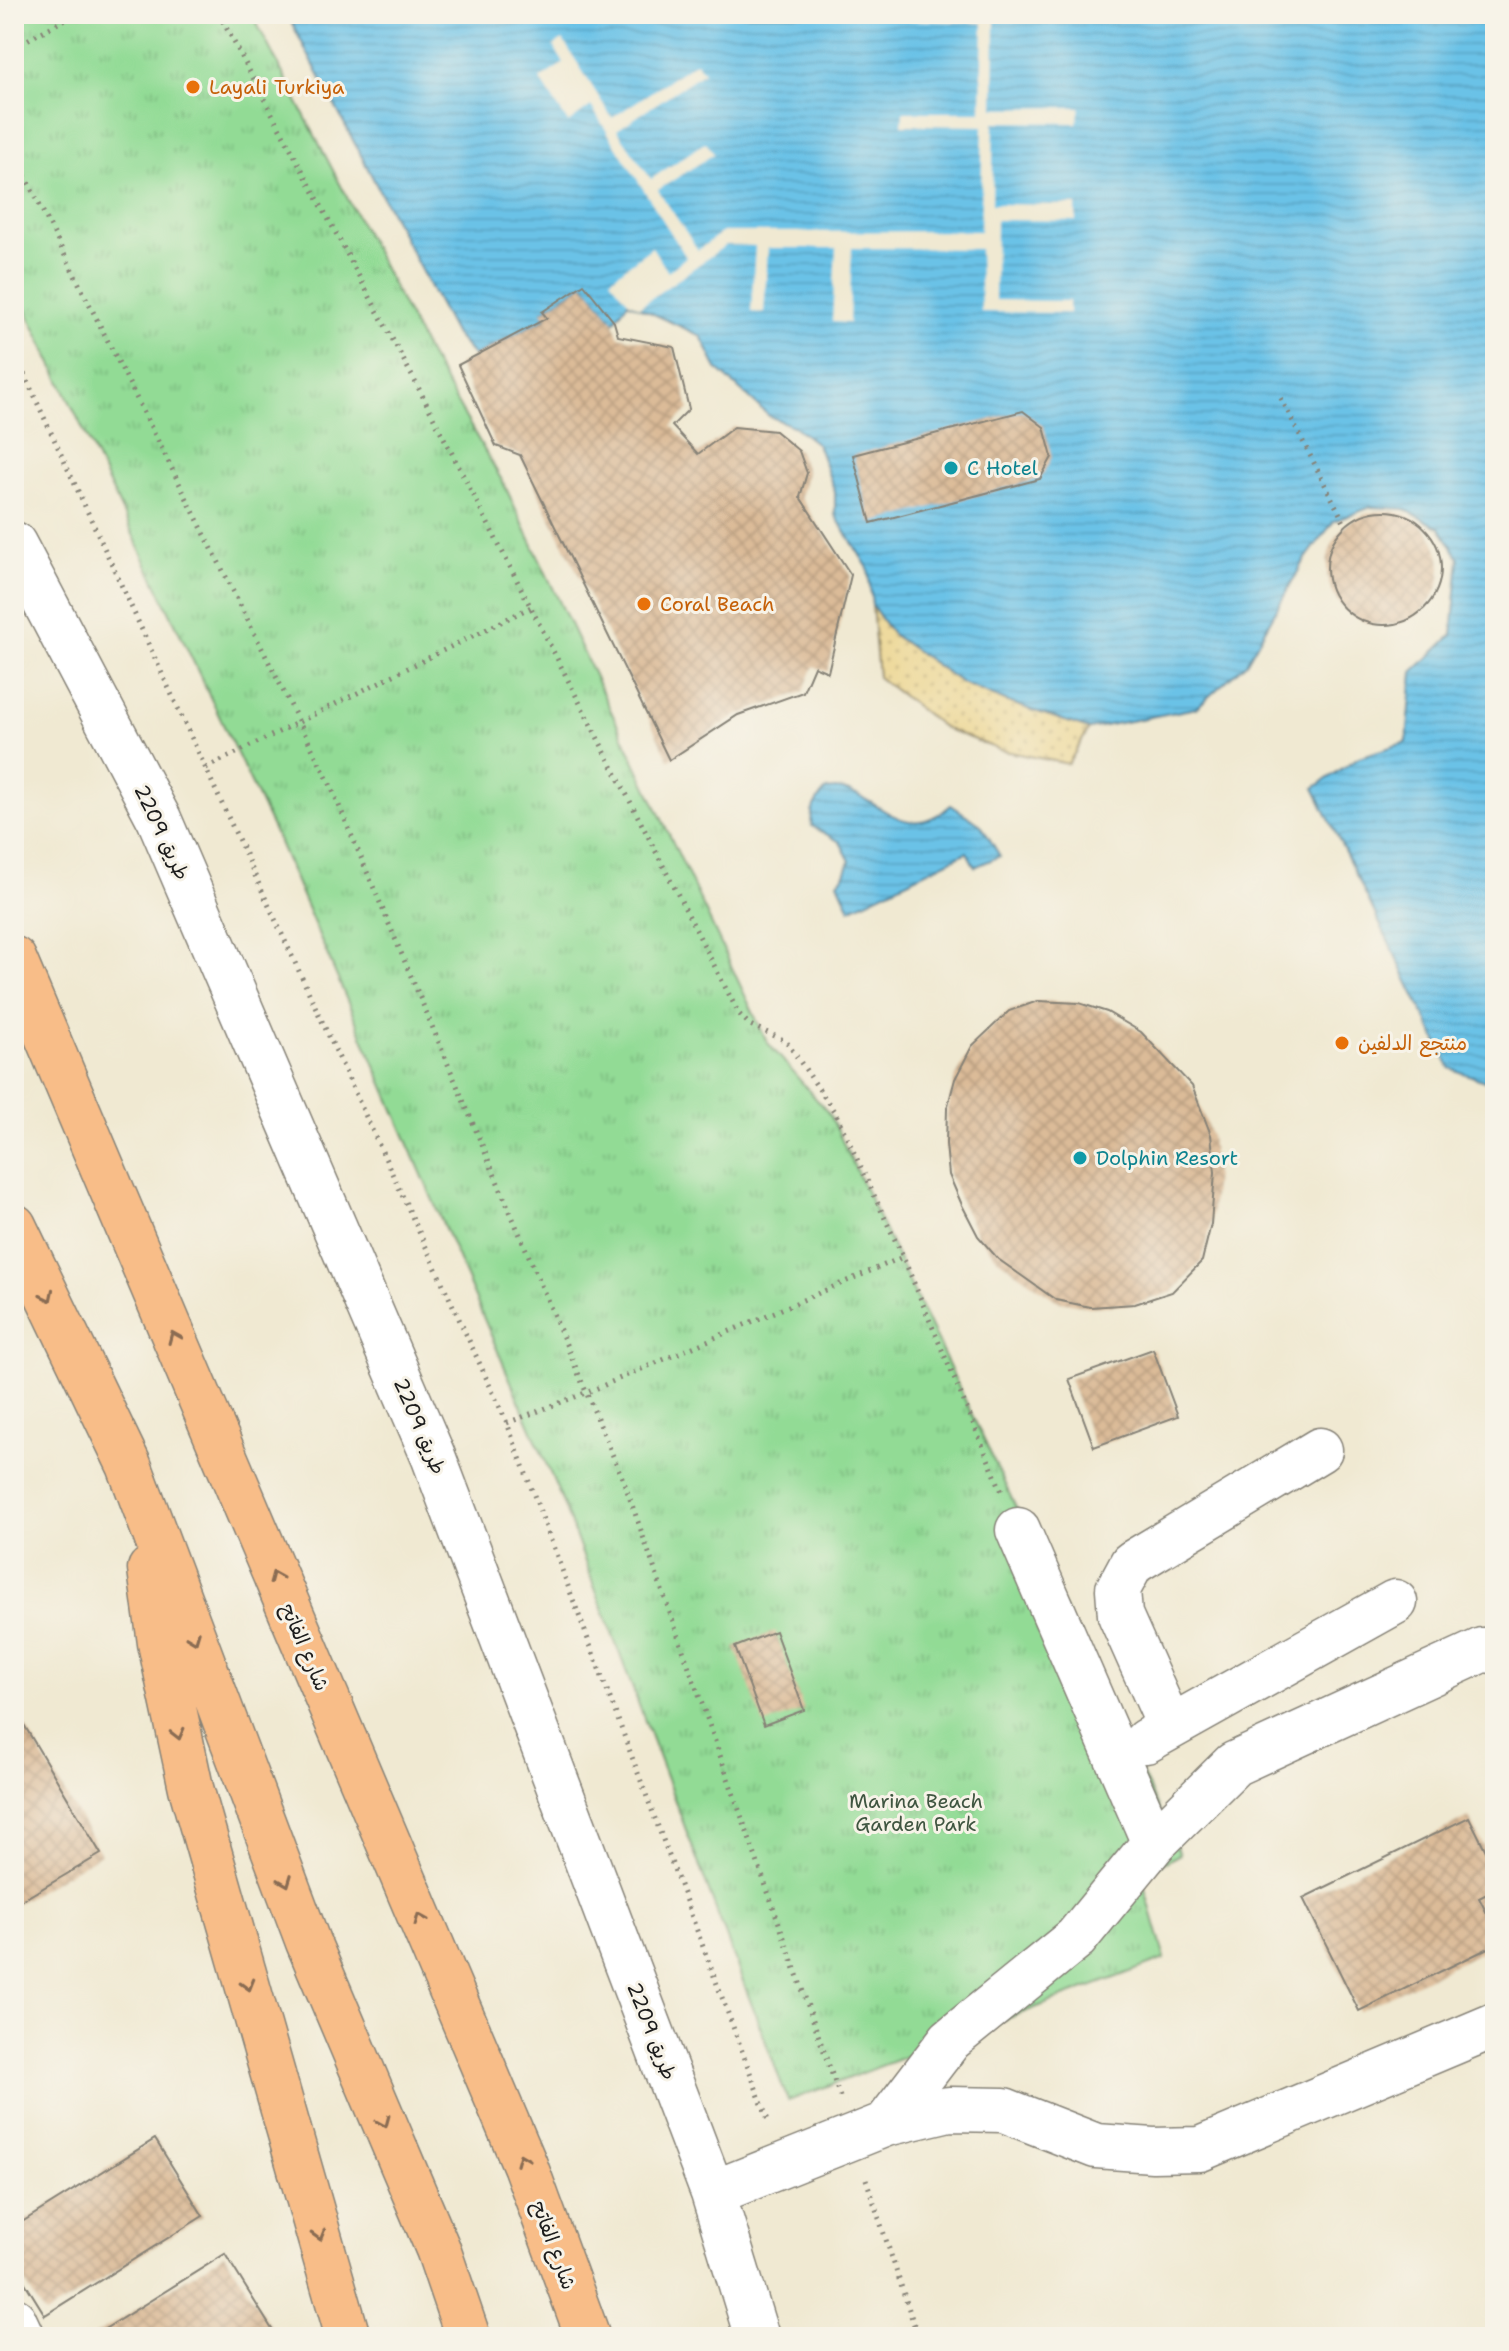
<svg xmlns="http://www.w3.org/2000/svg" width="1509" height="2351" font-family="'Shantell Sans','Playpen Sans Arabic',sans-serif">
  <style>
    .sand { fill: url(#sand-dots); stroke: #857b5d; stroke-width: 2 }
    .park { fill: url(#park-tufts); stroke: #577c58; stroke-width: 2 }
    .water { fill: url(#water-rules); stroke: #436f82; stroke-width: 2 }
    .pier { fill: #f0e9d2 }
    .building { fill: url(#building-cross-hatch) }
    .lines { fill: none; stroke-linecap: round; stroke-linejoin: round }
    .minor-casing { stroke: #868277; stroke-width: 47 }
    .major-casing { stroke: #868277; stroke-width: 47 }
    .path { stroke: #868277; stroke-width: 5; stroke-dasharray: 2 6; stroke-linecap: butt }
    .minor { stroke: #fff; stroke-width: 44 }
    .major { stroke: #f8bd88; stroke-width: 44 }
    .oneway { stroke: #8a6c52 }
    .food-dot { fill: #e8710a; stroke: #f7f3e8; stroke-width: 3 }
    .culture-dot { fill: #0f9aa8; stroke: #f7f3e8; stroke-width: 3 }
    .labels { text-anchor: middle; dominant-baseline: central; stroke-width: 6; stroke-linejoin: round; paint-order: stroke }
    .food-label { font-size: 20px; fill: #c56008; stroke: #f7f3e8; text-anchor: start }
    .culture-label { font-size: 20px; fill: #0d838f; stroke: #f7f3e8; text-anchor: start }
    .street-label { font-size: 20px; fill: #1c1c1c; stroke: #f7f3e8 }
    .park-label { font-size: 20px; fill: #3f5540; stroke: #f7f3e8 }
  </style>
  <defs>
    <pattern id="sand-dots" width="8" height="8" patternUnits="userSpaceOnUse" patternTransform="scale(2)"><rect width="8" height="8" fill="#eeda9e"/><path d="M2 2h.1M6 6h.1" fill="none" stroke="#ccba88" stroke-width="1.8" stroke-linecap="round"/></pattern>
    <pattern id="park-tufts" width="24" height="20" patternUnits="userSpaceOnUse" patternTransform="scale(2)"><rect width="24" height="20" fill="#92db95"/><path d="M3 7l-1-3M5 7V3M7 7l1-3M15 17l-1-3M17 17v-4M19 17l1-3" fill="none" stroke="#7dbb80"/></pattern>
    <pattern id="water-rules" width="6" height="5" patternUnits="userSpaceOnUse" patternTransform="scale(2)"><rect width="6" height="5" fill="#6ac2e7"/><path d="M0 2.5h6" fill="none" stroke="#5ba6c6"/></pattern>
    <pattern id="building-cross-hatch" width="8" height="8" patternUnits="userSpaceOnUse" patternTransform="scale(2)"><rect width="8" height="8" fill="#dbbb98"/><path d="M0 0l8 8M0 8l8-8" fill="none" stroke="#bba082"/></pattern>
  </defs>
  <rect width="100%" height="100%" fill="#f7f3e8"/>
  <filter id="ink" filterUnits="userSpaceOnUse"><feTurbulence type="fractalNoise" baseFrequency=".0125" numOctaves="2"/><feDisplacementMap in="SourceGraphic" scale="16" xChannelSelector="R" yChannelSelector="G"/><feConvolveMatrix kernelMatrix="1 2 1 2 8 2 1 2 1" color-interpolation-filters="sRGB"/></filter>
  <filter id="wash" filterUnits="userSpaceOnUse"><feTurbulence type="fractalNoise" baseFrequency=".006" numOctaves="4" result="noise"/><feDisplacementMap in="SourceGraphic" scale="32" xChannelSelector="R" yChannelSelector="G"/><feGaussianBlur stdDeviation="1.8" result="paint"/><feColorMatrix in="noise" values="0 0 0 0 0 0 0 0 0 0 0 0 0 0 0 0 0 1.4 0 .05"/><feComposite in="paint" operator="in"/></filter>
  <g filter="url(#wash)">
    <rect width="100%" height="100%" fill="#f0e9d2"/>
    <path class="sand" d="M872,605L892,634L962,683L1008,702L1089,729L1068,764L1000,750L944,728L878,677Z"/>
    <path class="park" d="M14,14H252L423,344L504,484L767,1042L830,1115L1180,1854L1141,1875L1165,1959L788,2101L561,1498L278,840L14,284Z"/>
    <path class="water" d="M287,14H1495V1085L1450,1068L1314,788L1359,757L1407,742L1413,672L1452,635L1459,558L1440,528L1404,509L1371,507L1334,521L1304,561L1246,663L1196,708L1089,729L1008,702L962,683L892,634L872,605L868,568L835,515V492L817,444L795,427L769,416L717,369L701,336L628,302L614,322L584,284L543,311L547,318L474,356L455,335Z
      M836,789C881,794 902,848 951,805L981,825L1000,856L975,867L967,852L850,909L838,882L845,874L850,861L840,842L812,826C809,811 816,801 826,790Z"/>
    <path class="pier" d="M904,14H995L994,108L1080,107L1077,123L994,122L992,204L1076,205V221L996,220L995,300L1069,301V313L981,312L979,249L852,248L849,323L832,322L836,248H768L764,313L751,312L755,246L726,245L639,307L628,301L610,279L652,247L668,272L686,257L591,106L568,123L540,79L564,63L553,46L563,40L612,118L696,62L704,72L617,130L651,179L706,142L714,154L658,190L698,250L722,232L980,231L983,126L902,125L903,112H981L983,23L903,20Z"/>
    <g id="blocks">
      <path class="building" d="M584,284L614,322L618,336L674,347L689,409L672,426L698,454L734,427L775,431L799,451L807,473L800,497L851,575L828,672L814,666L803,692L738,715L669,760L520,455L496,446L458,365L547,318L542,312Z
        M1023,411L1044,427L1052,457L1040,479L871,523L853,455Z
        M1327 568a57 57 0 1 1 114 0a57 57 0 1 1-114 0Z
        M1038,1001L1079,1003L1107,1012L1141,1032L1192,1086L1211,1135L1215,1172L1211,1224L1202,1261L1172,1292L1135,1304L1090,1307L1056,1300L998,1259L978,1236L962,1205L949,1175L946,1144L947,1109L955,1079L972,1046L1009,1011Z
        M1153,1349L1178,1416L1094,1447L1069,1379Z
        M775,1631L804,1710L764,1725L735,1647Z
        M14,1708L101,1854L14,1905Z
        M1469,1817L1495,1869V1890L1479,1898L1495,1929V1945L1359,2011L1303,1898Z
        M155,2139L203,2216L45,2315L14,2265V2227Z
        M225,2254L273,2331L264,2337H92Z"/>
    </g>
  </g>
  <g filter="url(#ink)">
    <use href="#blocks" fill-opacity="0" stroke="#868277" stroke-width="2"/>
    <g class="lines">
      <defs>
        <path id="minor" d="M14,544L159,819L433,1456L713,2193L757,2337
          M1018,1530L1154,1843
          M1170,1727L1120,1615L1118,1589L1132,1563L1320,1450
          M1146,1741L1395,1602
          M886,2124L950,2040L1076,1938L1154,1843L1234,1764L1482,1650L1495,1651
          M713,2193L886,2124L949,2109L1004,2110L1096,2146L1153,2150L1200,2149L1495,2025
          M14,2320L22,2337"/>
        <path id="major" d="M14,959L525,2165L588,2337
          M14,1226L129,1465L308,1942L438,2249L468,2337
          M150,1569L160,1643L191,1788L348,2337"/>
      </defs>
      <use href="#minor" class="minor-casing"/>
      <use href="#major" class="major-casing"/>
      <path class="path" d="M219,14L419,389L739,1014L750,1025L786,1041L836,1114L903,1257L1002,1492
        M14,47L75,14
        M14,154L330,784L624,1482L840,2097
        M14,352L507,1423L769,2123
        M1281,398L1346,526
        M206,768L531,607
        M507,1423L588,1392L903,1257
        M866,2179L918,2337"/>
      <use href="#minor" class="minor"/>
      <use href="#major" class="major"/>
    </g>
    <defs><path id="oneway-chevron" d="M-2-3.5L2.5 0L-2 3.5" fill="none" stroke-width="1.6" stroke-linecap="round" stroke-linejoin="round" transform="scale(2)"/></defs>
    <g class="oneway">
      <use href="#oneway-chevron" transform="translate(48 1296) rotate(64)"/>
      <use href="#oneway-chevron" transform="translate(174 1337) rotate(-113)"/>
      <use href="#oneway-chevron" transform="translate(275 1577) rotate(-113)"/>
      <use href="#oneway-chevron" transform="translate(194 1638) rotate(69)"/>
      <use href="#oneway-chevron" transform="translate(178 1734) rotate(76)"/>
      <use href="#oneway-chevron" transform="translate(286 1881) rotate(69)"/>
      <use href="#oneway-chevron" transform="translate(420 1919) rotate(-113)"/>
      <use href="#oneway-chevron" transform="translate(248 1985) rotate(74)"/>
      <use href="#oneway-chevron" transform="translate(384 2122) rotate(67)"/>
      <use href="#oneway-chevron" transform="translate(522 2159) rotate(-112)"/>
      <use href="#oneway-chevron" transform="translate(319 2235) rotate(74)"/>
    </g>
  </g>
  <g class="food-dot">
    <circle cx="193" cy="87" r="8"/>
    <circle cx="644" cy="604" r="8"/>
    <circle cx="1342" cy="1043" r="8"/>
  </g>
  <g class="culture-dot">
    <circle cx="951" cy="468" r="8"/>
    <circle cx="1080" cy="1158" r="8"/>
  </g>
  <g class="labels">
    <g class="food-label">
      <text x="209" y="87">Layali Turkiya</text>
      <text x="660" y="604">Coral Beach</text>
      <text x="1358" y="1043">منتجع الدلفين</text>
    </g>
    <g class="culture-label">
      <text x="967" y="468">C Hotel</text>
      <text x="1096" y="1158">Dolphin Resort</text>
    </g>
    <g class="street-label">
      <text transform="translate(162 832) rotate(65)">طريق 2209</text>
      <text transform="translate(420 1426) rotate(67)">طريق 2209</text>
      <text transform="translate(305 1647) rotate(67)">شارع الفاتح</text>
      <text transform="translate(652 2031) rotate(69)">طريق 2209</text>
      <text transform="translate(554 2245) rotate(70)">شارع الفاتح</text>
    </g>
    <g class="park-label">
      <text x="916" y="1801">Marina Beach<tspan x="916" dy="23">Garden Park</tspan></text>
    </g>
  </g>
  <rect width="1509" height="2351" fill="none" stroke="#f7f3e8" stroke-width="48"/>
</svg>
